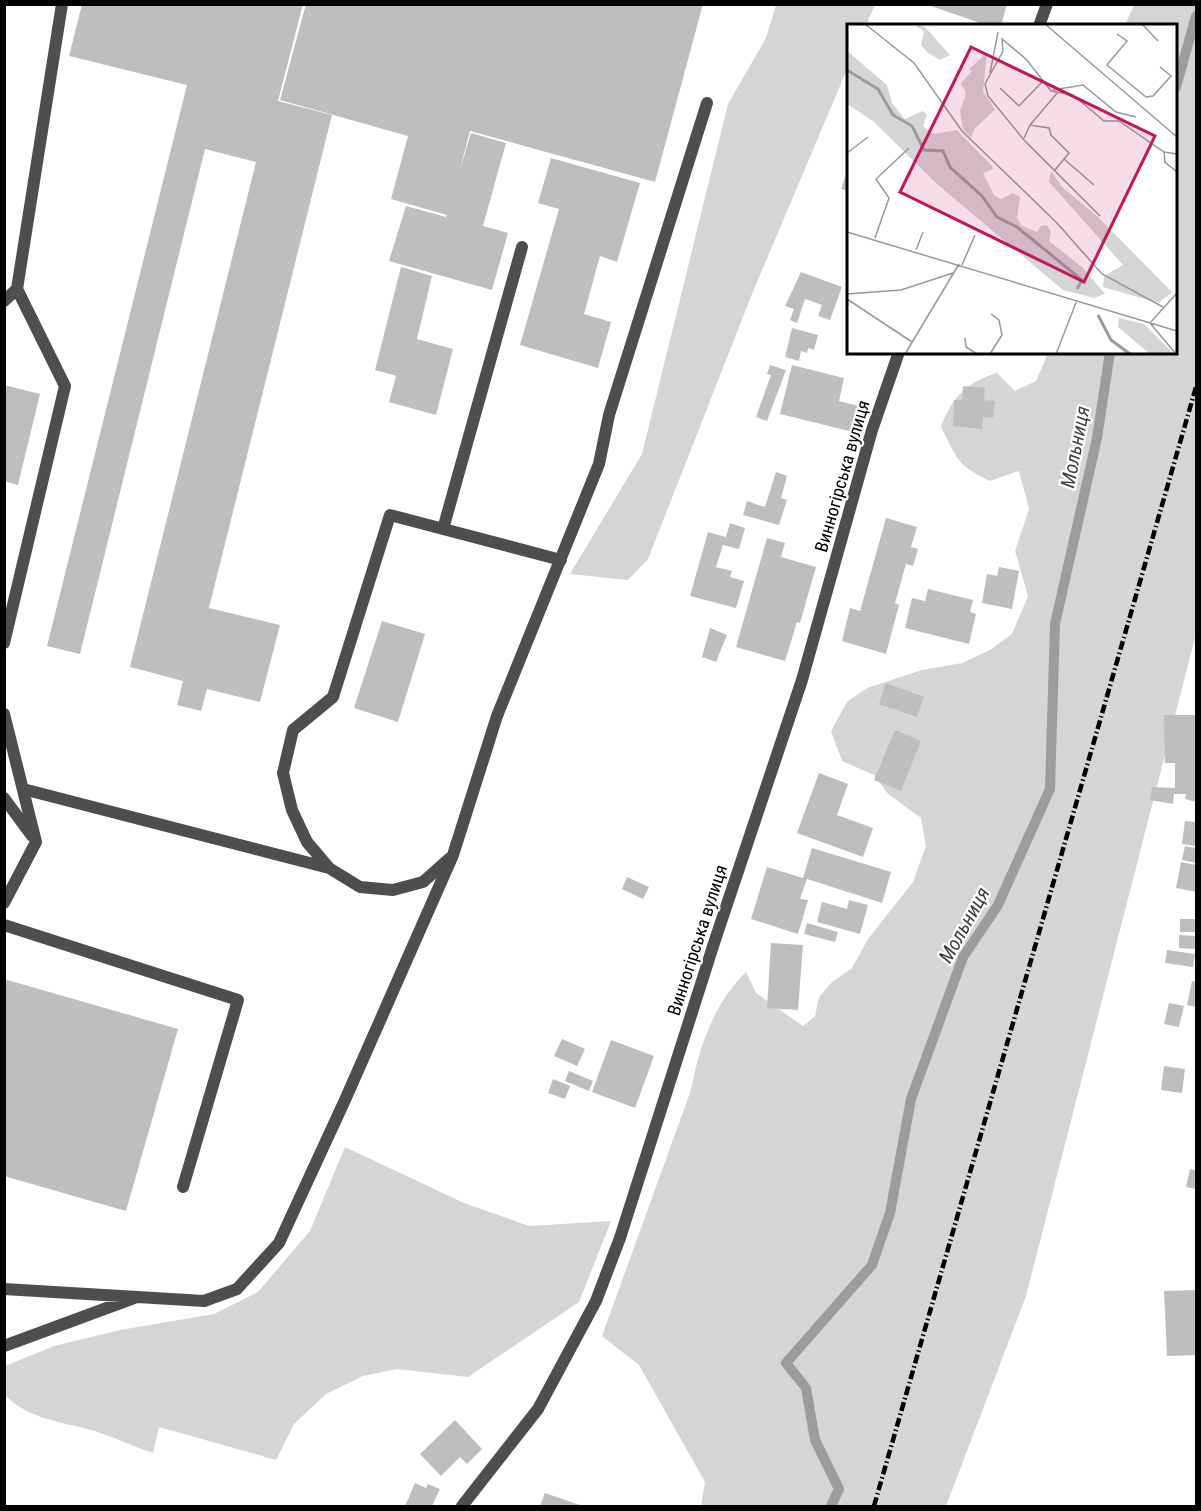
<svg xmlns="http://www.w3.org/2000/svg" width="1201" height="1511" font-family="'Roboto Condensed',sans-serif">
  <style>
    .green { fill: #d5d5d5 }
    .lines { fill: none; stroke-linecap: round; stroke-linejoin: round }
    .stream { stroke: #9c9c9c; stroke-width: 10 }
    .building { fill: #bebebe }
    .service { stroke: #4e4e4e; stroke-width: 12 }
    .minor { stroke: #4e4e4e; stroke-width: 12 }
    .rail { stroke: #000; stroke-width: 4.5; stroke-dasharray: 9 3 1.5 3; stroke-linecap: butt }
    .labels { text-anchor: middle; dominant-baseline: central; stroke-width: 4.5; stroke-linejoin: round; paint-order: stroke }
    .street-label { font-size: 18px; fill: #000; stroke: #fff }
    .water-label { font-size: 20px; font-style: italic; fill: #3d3d3d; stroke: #fff }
    .inset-river { fill: none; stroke: #9c9c9c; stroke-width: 3 }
    .inset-road { fill: none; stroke: #999; stroke-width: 1.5 }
    .view { fill: #c2185b; fill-opacity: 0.15; stroke: #c2185b; stroke-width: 3 }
    .inset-edge { fill: none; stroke: #000; stroke-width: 3 }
  </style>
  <rect width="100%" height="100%" fill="#fff"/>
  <path class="green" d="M776,5H875L866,25L848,26V67L752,294L648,559L628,580L570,574L642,454L728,104L766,38Z
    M1134,5H1196V634L1026,1296L946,1506H701L705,1482L639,1365L602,1336L691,1090C699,1047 714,1003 746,972L756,993L803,1026L815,1016L819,997L832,982L852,968L868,939L913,882L926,846L921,818L888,794L874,775L842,761L831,731L847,702L867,688L922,670L962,663L990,650L1012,634L1028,596L1015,551L1029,509L1019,471L990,481C957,466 957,458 941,427C952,397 967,382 997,373L1015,391L1036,381L1048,353L1176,352V26L1125,25Z
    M345,1147L464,1203L529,1226L611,1221L579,1302L468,1377L397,1369L363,1376L326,1394L294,1424L276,1460L159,1427L153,1453C132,1446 112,1436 91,1430C62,1422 26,1418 5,1395V1366L54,1346L120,1330L214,1314L258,1292L310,1231Z"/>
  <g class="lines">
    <path class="stream" d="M1176,87L1196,16
      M831,1506L839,1489L815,1440L806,1388L786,1363L872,1265L890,1213L911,1099L963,957L998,905L1050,789L1055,624L1097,438L1110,352"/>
  </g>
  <path class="building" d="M82,4H303L278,101L332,115L209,608L280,625L260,702L207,689L201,711L177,705L183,681L130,667L256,162L205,149L80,654L47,646L187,85L69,56Z
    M306,4H703L655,182L470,131L459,173L471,133L506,143L483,226L508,233L492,290L389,261L406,206L446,217L447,215L391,199L408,136L280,100Z
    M925,4H1007L1001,26H989Z
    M551,158L640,183L617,262L600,256L584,314L611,322L598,368L520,345L559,209L538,203Z
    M848,168V191L841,189Z
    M401,267L432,276L417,339L453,349L436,415L389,402L396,376L375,370Z
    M801,272L842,287L830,320L818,316L822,305L805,299L797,323L790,320L794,309L785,306Z
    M792,328L818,335L814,350L808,348L807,353L801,351L799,361L785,357Z
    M770,365L786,370L767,421L756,417L771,375L767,374Z
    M792,365L844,378L839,401L859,406L853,432L780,414Z
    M4,385L40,394L18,485L4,481Z
    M963,386L985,388L984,400L995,401L993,418L983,417L982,429L953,426L954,400H962Z
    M776,472L787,476L781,498L787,500L779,525L743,515L747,501L765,507Z
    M886,518L917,527L911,547L918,549L913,566L906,564L895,603L899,605L886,654L842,641L850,608L860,611Z
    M730,523L745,528L739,549L723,545L716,567L732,571L730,577L744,581L736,608L690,596L708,532L726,537Z
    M767,538L785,543L781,557L816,567L800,623L797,622L785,661L736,647Z
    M999,567L1019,571L1012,609L982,603L987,574L997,576Z
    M928,589L973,600L970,612L976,614L969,644L905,628L912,598L925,601Z
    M382,621L425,634L398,722L354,708Z
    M710,628L727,635L716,662L702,657Z
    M886,683L924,697L917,717L879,704Z
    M1164,715H1196V802L1185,799L1186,794H1174L1173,804L1150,800L1152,787L1175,788V763H1165Z
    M895,730L921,741L901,791L874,780Z
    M819,773L848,784L837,815L873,828L863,857L797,833Z
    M1185,821L1196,822V846L1182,844Z
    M1185,846L1196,848V863L1182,860Z
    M812,848L891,872L882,903L807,879L800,899L808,900L798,934L751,919L767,867L803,878Z
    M1181,862L1196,865V892L1176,888Z
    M627,877L649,887L643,899L622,889Z
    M849,900L868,905L860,934L817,922L822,902L847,909Z
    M1180,919H1196V932H1180Z
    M807,923L838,932L835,942L804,934Z
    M1179,935L1196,936V949L1179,948Z
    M771,943L803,945L798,1010L767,1008Z
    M1167,950L1195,954L1193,967L1165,963Z
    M4,979L178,1029L126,1211L4,1176Z
    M1192,981L1196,982V1007L1187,1005Z
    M1169,1003L1184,1006L1179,1027L1164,1024Z
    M562,1039L585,1049L577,1066L554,1056Z
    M611,1040L654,1056L635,1108L592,1092Z
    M1164,1066L1185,1069L1182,1093L1161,1090Z
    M569,1071L593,1081L589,1091L565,1081Z
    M553,1079L570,1086L565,1099L548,1093Z
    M1190,1169L1196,1170V1189L1186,1187Z
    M1196,1290V1355L1167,1356L1164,1291Z
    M455,1420L482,1449L467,1464L460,1457L441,1476L420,1454Z
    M415,1483L426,1488L428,1484L440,1489L432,1506H405Z
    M545,1493L583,1506H540Z"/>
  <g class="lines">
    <path class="service" d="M4,301L17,289
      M443,529L522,247
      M4,643L65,386L17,289L62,4
      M4,714L36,842L4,903
      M23,789L329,868
      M4,798L32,836
      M450,858L423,882L393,890L360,887L329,868L307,842L292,810L283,773L293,730L333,697L390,515L561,560
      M4,925L238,1000L183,1187
      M4,1289L204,1301L237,1289L279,1243L345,1100L453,855L497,716L599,464L609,415L707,103
      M4,1346L134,1298"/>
    <path class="minor" d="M1039,26L1047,4
      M462,1506L538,1409L596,1301L620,1238L715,940L802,680L872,430L899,352"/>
    <path class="rail" d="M874,1506L1196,387"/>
  </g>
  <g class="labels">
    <g class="street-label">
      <text transform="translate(842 476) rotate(-74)">Винногірська вулиця</text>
      <text transform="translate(697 940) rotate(-72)">Винногірська вулиця</text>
    </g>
    <g class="water-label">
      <text transform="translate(1075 447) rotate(-79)">Мольниця</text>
      <text transform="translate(964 925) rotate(-61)">Мольниця</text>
    </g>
  </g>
  <g transform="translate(847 24)">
    <rect width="330" height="330" fill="#fff"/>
    <path d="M67,0L78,3L103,31L93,36L81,29L74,21L77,8ZM0,27L40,61L45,79L58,95L76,87L80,91L76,102L86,110L110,106L145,142L146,145L136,149L147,171L154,175L166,169L173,173L170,194L175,202L190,208L194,202L200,201L204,208L202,217L235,243L258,270L247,274L216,266L90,160L26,97L0,80ZM140,29L136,67L148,86L128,104L124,114L116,105L113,87L119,69L114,59L125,47L122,45ZM204,147L215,163L252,194L325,268L312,279L256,263L257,252L276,241L202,158ZM272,294L297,300L327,330H303L271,303Z" fill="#d5d5d5"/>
    <path class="inset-river" d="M0,46L31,65L46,91L65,102L77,126L96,127L103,143L135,172L150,193L170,203L235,256L230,265M251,291L264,316L283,330"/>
    <path class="inset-road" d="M18,0L67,39L115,107L210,199L255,250L316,283M198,0L330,113M295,0L311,17M270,10L280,17L260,41L299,73L306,72L324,52L313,43M143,49L151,8M153,64L172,82L196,57M206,66L236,61L269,88L289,93M183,101L211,68M177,114L183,101L202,104L204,111L222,129L207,147M317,128L318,138L330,148M0,129L21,113M217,135L247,161M253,192L177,116L141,72L138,60L156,27L155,15L179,35L204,67L226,71L257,97H272L317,128L330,130M0,208L330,307M28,214L42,174L29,155L62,124M69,226L76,208M115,241L128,211M0,270L54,266L106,249M0,275L65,318M118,314L119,323L130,330M58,330L112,240M143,330L155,311L152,296L144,290M209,330L230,276M329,330L303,299L330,269"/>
    <path class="view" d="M124,23L308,112L237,258L53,168Z"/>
    <rect width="330" height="330" class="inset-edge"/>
  </g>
  <rect width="1201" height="1511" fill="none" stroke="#000000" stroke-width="12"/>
</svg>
